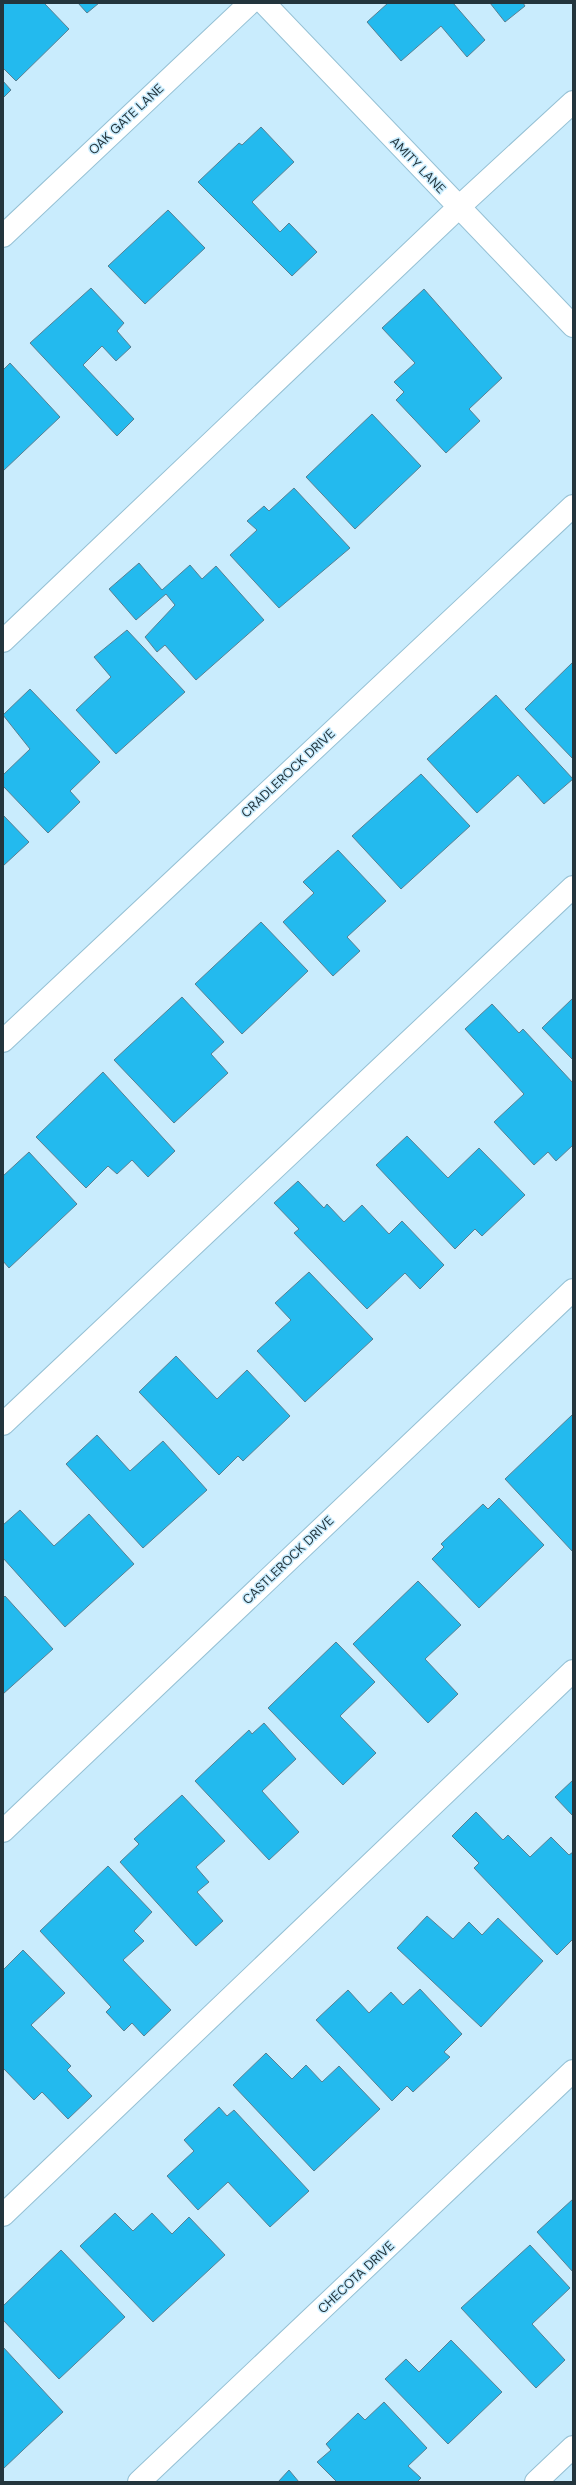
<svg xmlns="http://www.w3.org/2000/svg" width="576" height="2485" font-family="'DM Sans',sans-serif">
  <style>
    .building { fill: #23baee; stroke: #578093 }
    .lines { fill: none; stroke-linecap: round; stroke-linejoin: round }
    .minor-casing { stroke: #95c0d4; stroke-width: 24 }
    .minor { stroke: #fff; stroke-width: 22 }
    .labels { text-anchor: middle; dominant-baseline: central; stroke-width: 3; stroke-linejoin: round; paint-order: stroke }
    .street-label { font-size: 13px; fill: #23353d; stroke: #c9ecfd }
  </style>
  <rect width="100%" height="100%" fill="#c9ecfd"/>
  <path class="building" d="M3,3H44L69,29L16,81L3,68Z
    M78,3H99L87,13Z
    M388,3H453L485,40L467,57L441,26L401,61L367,22Z
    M490,3H523L525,6L505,22Z
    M3,81L11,90L3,98Z
    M261,127L294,162L252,202L280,232L289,223L317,252L292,276L198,182L239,143L242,145Z
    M168,210L205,248L145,304L108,266Z
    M91,288L124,323L117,331L131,347L116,361L102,346L83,365L134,419L117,436L30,343Z
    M424,289L502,378L469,409L480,421L446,453L396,400L404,392L394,382L415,363L382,328Z
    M10,363L60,417L3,471V370Z
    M372,414L421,466L355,529L306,477Z
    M294,488L350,548L279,608L230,555L257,530L247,521L264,506L269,511Z
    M139,563L162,590L190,565L202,579L216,566L264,620L196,680L165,645L157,652L145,637L175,605L166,594L136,620L109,589Z
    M127,630L185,692L116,754L76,710L111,677L94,657Z
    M573,662V759L525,709Z
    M30,689L100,762L70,791L80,802L48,833L3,786V775L30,749L3,715Z
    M496,695L573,779L544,804L518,775L477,813L427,759Z
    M421,774L470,826L401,889L352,836Z
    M3,815L29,842L3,866Z
    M338,850L386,901L347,937L360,951L333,976L283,922L314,893L303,882Z
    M261,922L308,971L242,1034L195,984Z
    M182,997L224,1042L211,1054L228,1073L174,1123L114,1060Z
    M573,998V1060L542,1028Z
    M492,1004L519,1033L523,1029L573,1083V1145L556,1161L548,1152L534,1165L494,1122L524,1094L465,1029Z
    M103,1072L175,1151L148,1177L132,1160L117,1174L108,1166L86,1188L36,1137Z
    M407,1136L448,1178L479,1148L525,1195L482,1236L475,1229L455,1249L376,1165Z
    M29,1152L77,1204L9,1268L3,1261V1176Z
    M298,1181L324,1208L327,1204L344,1222L362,1205L389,1234L402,1221L444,1265L420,1289L405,1273L367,1309L294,1233L299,1229L274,1203Z
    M309,1272L373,1339L305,1402L257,1351L291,1320L275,1303Z
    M176,1356L217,1399L247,1370L290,1416L243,1461L238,1456L219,1475L139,1392Z
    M572,1415L573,1416V1552L505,1479Z
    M97,1435L130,1471L163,1441L207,1490L143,1548L66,1464Z
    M499,1498L544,1545L479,1608L432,1559L444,1547L441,1544L483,1504L488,1509Z
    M20,1510L54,1546L89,1514L134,1564L65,1627L3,1558V1525Z
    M418,1581L461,1625L425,1659L458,1694L428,1723L353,1644Z
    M5,1596L53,1649L3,1694V1598Z
    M336,1642L375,1682L340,1716L376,1753L343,1785L268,1708Z
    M264,1723L296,1759L262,1791L299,1832L269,1860L195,1781L249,1730L252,1734Z
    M573,1780V1816L555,1797Z
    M182,1795L225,1841L196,1867L209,1882L197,1892L223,1921L196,1946L120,1862L139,1844L134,1839Z
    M476,1812L503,1840L508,1835L530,1857L551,1837L569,1855L573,1852V1939L557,1955L474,1868L479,1863L452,1836Z
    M108,1866L152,1912L134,1931L144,1941L123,1960L171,2010L144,2036L132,2023L124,2031L106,2012L111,2007L40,1931Z
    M427,1916L453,1939L469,1922L482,1935L498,1918L543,1961L481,2027L397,1948Z
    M23,1950L65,1993L31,2025L71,2066L67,2070L92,2096L68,2119L42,2092L34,2100L3,2068V1970Z
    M420,1989L462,2034L444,2052L450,2057L413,2092L407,2086L392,2101L316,2020L348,1990L369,2013L391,1992L403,2005Z
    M266,2053L292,2079L306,2065L322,2082L339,2066L380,2109L314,2171L233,2085Z
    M219,2107L227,2116L234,2110L309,2191L270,2227L228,2182L198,2210L167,2176L194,2151L184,2140Z
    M573,2199V2272L537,2232Z
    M115,2213L133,2231L152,2213L172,2234L189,2217L225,2255L153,2322L80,2246Z
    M530,2245L570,2288L532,2324L565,2360L536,2388L461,2308Z
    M61,2250L125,2317L59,2379L3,2320V2306Z
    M451,2340L502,2392L448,2444L385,2379L406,2359L419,2372Z
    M3,2347L63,2412L3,2469Z
    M384,2402L427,2448L408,2466L421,2478L417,2482H337L317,2462L331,2450L326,2444L358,2413L365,2420Z
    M289,2470L299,2482H278Z"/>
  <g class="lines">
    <defs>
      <path id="minor" d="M264,3L573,326
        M3,236L250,3
        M3,641L459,207L573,102
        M3,1041L573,506
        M3,1424L573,887
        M3,1831L573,1290
        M3,2215L573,1671
        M139,2482L573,2071
        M536,2482L573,2447"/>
    </defs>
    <use href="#minor" class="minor-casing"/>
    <use href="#minor" class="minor"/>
  </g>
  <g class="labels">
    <g class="street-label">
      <text transform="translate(126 119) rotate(-43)">OAK GATE LANE</text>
      <text transform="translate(418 165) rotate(46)">AMITY LANE</text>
      <text transform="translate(288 773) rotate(-43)">CRADLEROCK DRIVE</text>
      <text transform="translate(288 1560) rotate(-44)">CASTLEROCK DRIVE</text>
      <text transform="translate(356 2277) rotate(-43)">CHECOTA DRIVE</text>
    </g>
  </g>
  <rect width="576" height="2485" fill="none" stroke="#23353d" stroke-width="8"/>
</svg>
